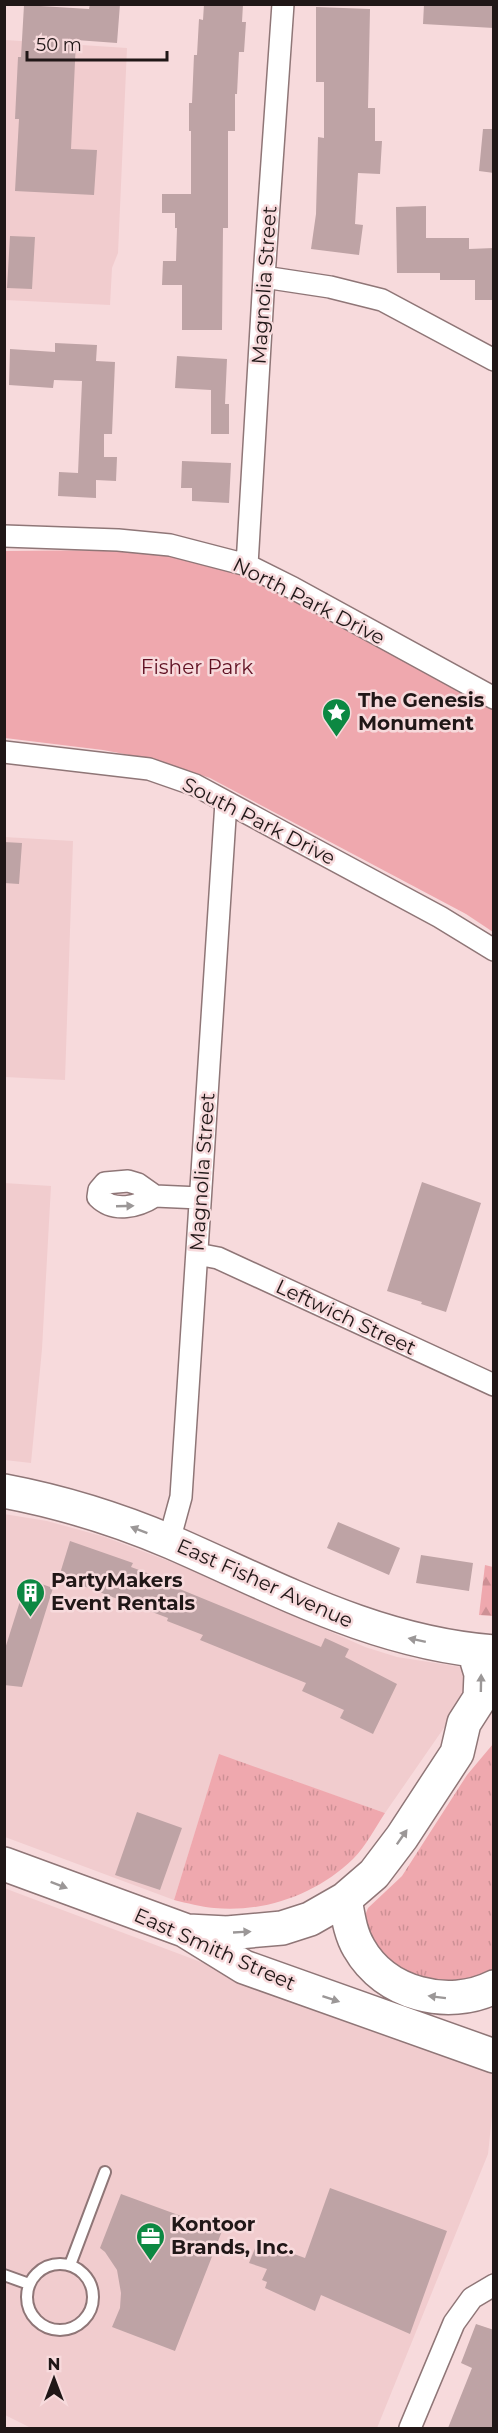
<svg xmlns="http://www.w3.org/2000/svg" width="498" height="2433" font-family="Montserrat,sans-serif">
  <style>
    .built { fill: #f1ccce }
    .grass { fill: url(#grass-tufts) }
    .forest { fill: url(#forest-firs) }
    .green { fill: #efa8ae }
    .building { fill: #bea3a5 }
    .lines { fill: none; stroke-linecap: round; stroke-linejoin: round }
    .service-casing { stroke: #8f7677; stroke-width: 14 }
    .minor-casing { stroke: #8f7677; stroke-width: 24 }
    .primary-casing { stroke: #8f7677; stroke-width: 36 }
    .service { stroke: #fff; stroke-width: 10 }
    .minor { stroke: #fff; stroke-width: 21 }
    .primary { stroke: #fff; stroke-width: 33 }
    .oneway { fill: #9b9797 }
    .labels { text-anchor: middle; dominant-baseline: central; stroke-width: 5; stroke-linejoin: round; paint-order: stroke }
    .street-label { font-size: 20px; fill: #201717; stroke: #f7dadc }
    .park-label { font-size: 20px; fill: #601022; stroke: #f7dadc }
    .poi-label { font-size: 20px; font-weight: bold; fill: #201717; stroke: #f7dadc; text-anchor: start }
  </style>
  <defs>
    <pattern id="grass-tufts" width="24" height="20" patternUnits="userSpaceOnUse" patternTransform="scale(1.5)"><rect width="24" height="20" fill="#efa8ae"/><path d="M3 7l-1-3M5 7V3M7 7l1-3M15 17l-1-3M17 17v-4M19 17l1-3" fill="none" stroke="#cd9095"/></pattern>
    <pattern id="forest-firs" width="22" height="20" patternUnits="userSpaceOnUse" patternTransform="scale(1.5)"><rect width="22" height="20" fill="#efa8ae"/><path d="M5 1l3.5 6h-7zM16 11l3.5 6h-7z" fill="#cd9095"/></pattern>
  </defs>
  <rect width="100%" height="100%" fill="#f7dadc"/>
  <path class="built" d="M5,40L127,48L118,253L112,268L110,305L5,300Z
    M4,837L73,841L65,1080L5,1077Z
    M4,1183L51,1186L42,1349L31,1463L5,1460Z
    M4,1514L47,1521L105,1537L179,1565L365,1647L397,1657L461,1667L467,1674L466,1696L385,1813L219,1755L174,1900L5,1837Z
    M4,1888L493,2072V2106L488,2154L377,2428H31L5,2415Z"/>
  <path class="grass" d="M493,1744V1970L466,1982L438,1984L413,1977L374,1950L364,1918L368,1908L402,1876L467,1775Z
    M219,1754L385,1813C375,1828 366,1846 353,1859C317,1894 265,1913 214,1908C201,1907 187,1903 174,1900Z"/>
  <path class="forest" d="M485,1565L493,1567V1616L479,1615Z"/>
  <path class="green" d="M114,550L171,555L228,569L273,589L493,709V932L466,914L210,778L151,759L103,750L5,738V551Z"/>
  <path class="building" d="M90,4H120L117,43L76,40L71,149L97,150L94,195L15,191L19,119H15L18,57H21L24,5L89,9Z
    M204,4H243L242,22H246L244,52H239L237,94H235V131H228V228H223L222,330H182V285H162L163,261H176L177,228H175V213H162V194H191V131H189V103H192L194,55H197L199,19L203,20Z
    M424,4H494V28L423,24Z
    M316,7L370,9L368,108H375V141H382L380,174L358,173L355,224L363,225L359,255L311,249L316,214L318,137L324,138V82H316Z
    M483,129H494V173L479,171Z
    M426,206V238H469V249L494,248V300H475V280H440V273H397L396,207Z
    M10,236L35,237L32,289L7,288Z
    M55,343L97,345L96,361L115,362L112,434H104V457H117L116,481L96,480V498L58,496L59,472L78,473L82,381L54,380L53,388L9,385L10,349L55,352Z
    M177,356L227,359L225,404H229V434H211V390L175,388Z
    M182,461L231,463L229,503L192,501V488H181Z
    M4,842L22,843L19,884L4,883Z
    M422,1182L481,1203L446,1312L421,1304L422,1302L387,1291Z
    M338,1522L400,1548L389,1575L327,1548Z
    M70,1541L133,1563L131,1567L166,1580L165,1583L321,1647L325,1638L349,1649L345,1657L397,1684L373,1734L340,1718L344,1710L302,1691L306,1683L200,1640L203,1635L167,1621L168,1618L86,1587L58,1580Z
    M421,1555L473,1563L469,1591L416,1583Z
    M27,1579L53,1588L22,1687L4,1685V1652Z
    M137,1812L182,1828L160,1890L115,1875Z
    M330,2188L447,2231L410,2334L321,2295L315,2311L265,2288L267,2282L262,2280L267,2269L249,2263L258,2241L305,2258Z
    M121,2194L222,2231L175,2351L112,2327L120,2308L121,2293L117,2270L105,2252L100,2248Z
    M476,2324L494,2330V2428H448L472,2368L461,2363Z"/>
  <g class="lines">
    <defs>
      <path id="service" d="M27 2297a33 33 0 1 1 66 0a33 33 0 1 1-66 0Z
        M70,2265L105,2172
        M4,2275L29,2284"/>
      <path id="minor" d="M264,277L330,287L382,300L494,360
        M4,536L118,540L170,545L247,565L293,588L494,698
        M247,565L264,277L283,4
        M4,752L149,769L195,785L440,917L494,950
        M155,1196C138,1207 114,1213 98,1197L99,1190L105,1183L128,1181L138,1184L155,1196L200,1198
        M197,1254L218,1258L494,1385
        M169,1541L181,1497L226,802
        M410,2428L454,2323L472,2298L494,2285"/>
      <path id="primary" d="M4,1491C62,1502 117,1519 171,1542C277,1588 375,1643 494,1652
        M4,1864L184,1930L244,1967L494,2056
        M345,1899C348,1915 350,1933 359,1948C385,1994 448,2010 494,1987
        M188,1931L227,1933L282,1928L310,1919L345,1899L374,1874L402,1837L457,1753L464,1723L480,1698L481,1674L474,1651"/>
    </defs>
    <use href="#service" class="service-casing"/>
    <use href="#minor" class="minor-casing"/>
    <use href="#primary" class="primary-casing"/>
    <use href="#service" class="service"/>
    <use href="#minor" class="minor"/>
    <use href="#primary" class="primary"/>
  </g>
  <defs><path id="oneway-solid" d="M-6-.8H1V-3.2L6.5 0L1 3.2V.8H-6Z" transform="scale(1.5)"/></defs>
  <g class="oneway">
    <use href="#oneway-solid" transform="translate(125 1206) rotate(-2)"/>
    <use href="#oneway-solid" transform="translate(139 1530) rotate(-159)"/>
    <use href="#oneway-solid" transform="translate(417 1640) rotate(-168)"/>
    <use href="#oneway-solid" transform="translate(481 1683) rotate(-89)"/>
    <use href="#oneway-solid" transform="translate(402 1837) rotate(-55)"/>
    <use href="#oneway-solid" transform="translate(59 1885) rotate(21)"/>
    <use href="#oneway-solid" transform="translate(242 1932) rotate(-3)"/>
    <use href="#oneway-solid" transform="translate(437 1997) rotate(-173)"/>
    <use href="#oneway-solid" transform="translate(331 1999) rotate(18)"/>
  </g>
  <defs>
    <symbol id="sight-pin" viewBox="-11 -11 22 30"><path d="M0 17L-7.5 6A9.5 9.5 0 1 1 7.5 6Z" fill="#0c8842" stroke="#f7dadc"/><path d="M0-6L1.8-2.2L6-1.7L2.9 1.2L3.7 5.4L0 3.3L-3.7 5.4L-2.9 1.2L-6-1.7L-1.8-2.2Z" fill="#fff"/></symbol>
    <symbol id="building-pin" viewBox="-11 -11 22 30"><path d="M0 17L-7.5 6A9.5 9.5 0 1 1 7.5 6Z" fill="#0c8842" stroke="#f7dadc"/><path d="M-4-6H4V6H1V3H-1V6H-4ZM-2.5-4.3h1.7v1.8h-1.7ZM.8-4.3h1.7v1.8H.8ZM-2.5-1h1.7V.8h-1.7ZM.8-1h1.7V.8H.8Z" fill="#fff"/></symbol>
    <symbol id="office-pin" viewBox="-11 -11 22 30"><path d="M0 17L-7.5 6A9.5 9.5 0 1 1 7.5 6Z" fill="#0c8842" stroke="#f7dadc"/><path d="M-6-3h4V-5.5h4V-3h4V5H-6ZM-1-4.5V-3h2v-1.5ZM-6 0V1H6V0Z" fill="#fff"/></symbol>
  </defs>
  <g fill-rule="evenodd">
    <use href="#sight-pin" x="320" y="696" width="33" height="45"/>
    <use href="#building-pin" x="14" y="1576" width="33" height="45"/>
    <use href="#office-pin" x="134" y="2220" width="33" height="45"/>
  </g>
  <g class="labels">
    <g class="street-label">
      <text transform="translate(264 285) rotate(-86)">Magnolia Street</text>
      <text transform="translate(309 601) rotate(27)">North Park Drive</text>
      <text transform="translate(259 821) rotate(27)">South Park Drive</text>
      <text transform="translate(202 1172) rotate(-86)">Magnolia Street</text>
      <text transform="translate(346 1317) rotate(25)">Leftwich Street</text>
      <text transform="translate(265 1583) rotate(24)">East Fisher Avenue</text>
      <text transform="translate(215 1949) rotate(24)">East Smith Street</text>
    </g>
    <g class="park-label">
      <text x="197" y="667">Fisher Park</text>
    </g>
    <g class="poi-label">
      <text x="358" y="700">The Genesis<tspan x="358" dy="23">Monument</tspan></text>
      <text x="51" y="1580">PartyMakers<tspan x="51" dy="23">Event Rentals</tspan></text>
      <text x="171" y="2224">Kontoor<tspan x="171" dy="23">Brands, Inc.</tspan></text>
    </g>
  </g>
  <rect width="498" height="2433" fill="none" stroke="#201717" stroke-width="12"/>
  <g transform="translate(54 2379)" stroke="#f7dadc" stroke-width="4.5" paint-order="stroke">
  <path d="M0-4.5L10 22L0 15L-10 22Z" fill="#201717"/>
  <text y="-9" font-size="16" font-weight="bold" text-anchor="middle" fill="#201717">N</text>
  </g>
  <path d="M27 51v9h140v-9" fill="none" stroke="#201717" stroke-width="3"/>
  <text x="36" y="51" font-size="18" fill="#201717" stroke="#f7dadc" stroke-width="4.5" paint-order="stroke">50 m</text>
</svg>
